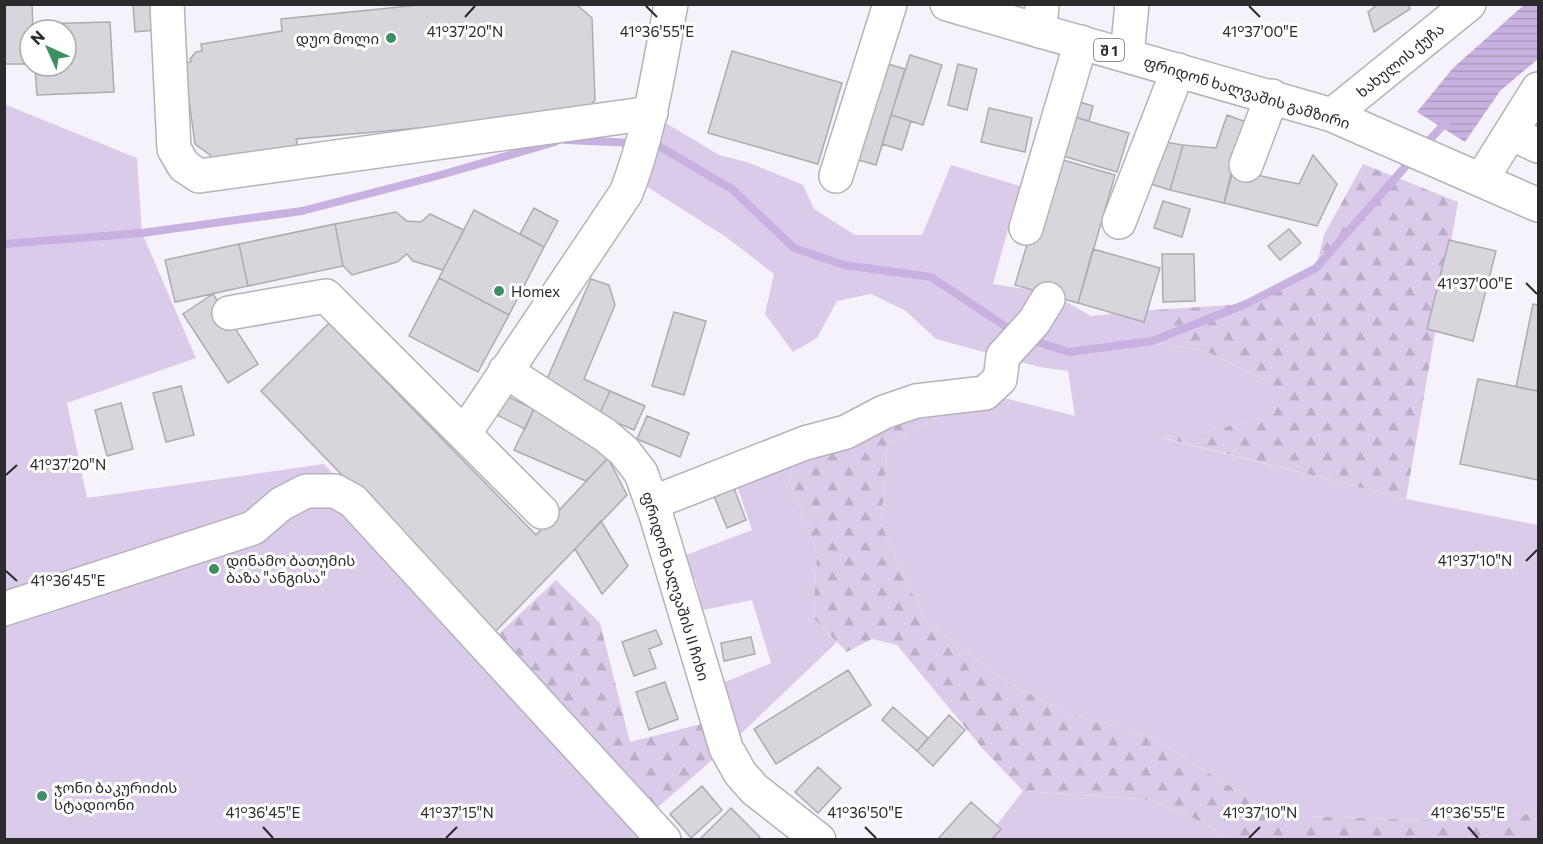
<svg xmlns="http://www.w3.org/2000/svg" width="1543" height="844" font-family="Commissioner,'Noto Sans Georgian',sans-serif">
  <style>
    .green { fill: #dacbeb }
    .forest { fill: url(#forest-firs) }
    .water { fill: url(#water-rules) }
    .lines { fill: none; stroke-linecap: round; stroke-linejoin: round }
    .stream { stroke: #c7b1e0; stroke-width: 8 }
    .building { fill: #d9d5dd; stroke: #aeaab2; stroke-width: 1.5 }
    .minor-casing { stroke: #b6b2ba; stroke-width: 36 }
    .major-casing { stroke: #b6b2ba; stroke-width: 36 }
    .highway-casing { stroke: #b6b2ba; stroke-width: 36 }
    .minor { stroke: #fff; stroke-width: 33 }
    .major { stroke: #fff; stroke-width: 33 }
    .highway { stroke: #fff; stroke-width: 33 }
    .ticks { fill: none; stroke: #2b2a2d; stroke-width: 2 }
    .poi-dot { fill: #3e9062; stroke: #fff; stroke-width: 2 }
    .labels { text-anchor: middle; dominant-baseline: central; stroke-width: 6; stroke-linejoin: round; paint-order: stroke }
    .shield { fill: #fff; stroke: #6b6a6c; stroke-width: 1.5 }
    .shield-label { font-size: 14px; font-weight: bold; fill: #2b2a2d }
    .poi-label { font-size: 15px; fill: #2b2a2d; stroke: #fff; text-anchor: start }
    .street-label { font-size: 15px; fill: #2b2a2d; stroke: #fff }
    .ticks-label { font-size: 15px; text-anchor: middle; fill: #2b2a2d; stroke: #fff; stroke-width: 6; stroke-linejoin: round; paint-order: stroke }
  </style>
  <defs>
    <pattern id="forest-firs" width="22" height="20" patternUnits="userSpaceOnUse" patternTransform="scale(1.5)"><rect width="22" height="20" fill="#dacbeb"/><path d="M5 1l3.5 6h-7zM16 11l3.5 6h-7z" fill="#bbaeca"/></pattern>
    <pattern id="water-rules" width="6" height="5" patternUnits="userSpaceOnUse" patternTransform="scale(1.5)"><rect width="6" height="5" fill="#c7b1e0"/><path d="M0 2.5h6" fill="none" stroke="#ab98c0"/></pattern>
  </defs>
  <rect width="100%" height="100%" fill="#f6f2fb"/>
  <path class="green" d="M4,104L137,158L142,233L196,358L67,403L87,498L324,464L492,640L671,839H5Z
    M656,117L719,155L750,163L803,185L814,209L855,235H922L951,165L1020,186L993,284L1051,293L1091,316L1152,310V341L1207,352L1270,382V415L1207,432L1162,438L1406,499L1538,525V812L1481,822L1276,815L1153,738L1069,713L1011,685L924,619L881,524L888,443L985,393L1075,416L1068,371L1039,367L936,339L906,311L871,294L837,301L817,338L793,352L765,314L774,274L726,237L641,183Z
    M805,443L788,477L817,553L813,618L837,642L726,748L708,689L771,663L752,600L703,610L695,579L677,584L670,561L752,530L732,471Z
    M1023,791L1153,800L1212,827L1228,839L985,840Z"/>
  <path class="forest" d="M1363,164L1458,202L1406,499L1160,437L1207,432L1269,415L1270,382L1207,352L1152,341V310L1246,304L1316,268L1324,235Z
    M985,393L888,443L881,524L924,619L1011,685L1069,713L1153,738L1276,815L1481,822L1538,812V839H1228L1212,827L1153,800L1023,791L983,749L897,645L872,639L847,652L813,618L817,553L788,477L805,443Z
    M556,580L600,623L630,742L717,720L726,748L650,814L492,640Z"/>
  <path class="water" d="M1525,4L1538,5V59L1500,91L1465,142L1417,112L1453,68Z"/>
  <g class="lines">
    <path class="stream" d="M566,140L635,143
      M650,144H655L732,189L794,248L844,265L931,277L1014,332
      M1423,147L1447,121
      M4,244L142,233L302,211L437,176L555,142
      M1031,340L1069,352L1152,341L1246,304L1316,268L1413,158"/>
  </g>
  <path class="building" d="M4,4H32L33,30H30V64H4Z
    M133,4H163L165,29L135,32Z
    M429,4H576L592,18L595,100L580,118L486,122L296,139L298,147L211,162L210,155L195,144L184,63L191,62L190,59L196,52L202,51L201,44L282,31L281,19Z
    M1378,4H1408L1410,9L1374,32L1368,12Z
    M110,22L114,92L37,95L35,66H66V30H33V24Z
    M732,51L842,83L818,164L708,133Z
    M910,55L942,65L923,125L891,115Z
    M878,61L905,69L876,165L848,157Z
    M958,64L977,69L967,110L948,105Z
    M1069,99L1093,106L1089,121L1064,114Z
    M989,108L1032,118L1025,152L981,142Z
    M1064,114L1129,133L1117,172L1053,153Z
    M891,115L911,121L902,150L882,144Z
    M1227,115L1246,122L1224,203L1170,190L1183,145L1216,148Z
    M1154,140L1183,145L1170,190L1144,182Z
    M1313,155L1337,184L1317,226L1224,203L1232,170L1299,184Z
    M1053,157L1115,175L1078,303L1015,285Z
    M1163,201L1190,209L1182,237L1154,228Z
    M534,208L558,221L544,247L520,234Z
    M474,210L544,247L509,315L439,278Z
    M396,212L407,221L421,222L430,214L464,230L443,270L413,261L407,254L397,262L352,275L343,266L335,224Z
    M335,224L343,266L248,286L239,244Z
    M1289,229L1301,243L1280,260L1268,246Z
    M1449,240L1496,251L1473,341L1427,329Z
    M239,244L248,286L175,302L165,260Z
    M1093,249L1160,268L1144,322L1078,303Z
    M1162,254H1194L1195,301L1163,302Z
    M439,278L509,315L478,372L409,336Z
    M591,279L609,285L615,305L584,379L610,391L599,415L546,381Z
    M213,294L258,364L228,383L183,314Z
    M1533,304L1538,305V391L1516,387Z
    M674,312L706,321L684,395L652,386Z
    M329,323L536,535L608,458L627,495L494,633L261,391Z
    M1478,379L1538,391V480L1460,464Z
    M181,386L194,435L166,442L153,393Z
    M610,391L645,406L634,430L599,415Z
    M500,393L534,409L525,429L491,412Z
    M121,403L133,449L107,456L95,410Z
    M534,409L598,442L608,458L586,481L514,450Z
    M647,416L689,433L680,457L637,439Z
    M732,483L746,520L727,528L712,491Z
    M601,521L628,566L602,594L575,549Z
    M656,630L662,644L649,649L656,668L634,676L622,642Z
    M751,637L755,654L724,661L721,643Z
    M848,670L871,705L776,764L754,729Z
    M665,682L678,719L649,730L636,692Z
    M893,707L928,738L917,751L882,720Z
    M949,715L965,730L933,766L917,751Z
    M818,767L841,788L818,813L795,792Z
    M702,786L722,810L691,838L670,814Z
    M971,802L1001,829L991,840H937Z
    M731,808L760,837L758,840L700,839Z"/>
  <g class="lines">
    <defs>
      <path id="minor" d="M167,4L174,149L184,166L199,176L651,113
        M1040,31L1042,4
        M1127,55L1132,4
        M1511,133L1538,146
        M1246,165L1272,96
        M836,176L890,4
        M1481,180L1538,89
        M1119,222L1178,70
        M1026,228L1081,42
        M229,313L326,296L542,512
        M505,371L605,435L624,451L641,473L656,515L726,748L740,773L754,789L819,840
        M464,434L626,193C650,132 659,68 671,4
        M652,503L805,443L846,432L884,412L916,401L985,393L1000,379L1003,356L1034,322L1048,299
        M4,609L253,528L281,504L306,491H335L353,501L664,840"/>
      <path id="major" d="M1332,115L1469,4"/>
      <path id="highway" d="M947,4L1332,115L1538,205"/>
    </defs>
    <use href="#minor" class="minor-casing"/>
    <use href="#major" class="major-casing"/>
    <use href="#highway" class="highway-casing"/>
    <use href="#minor" class="minor"/>
    <use href="#major" class="major"/>
    <use href="#highway" class="highway"/>
  </g>
  <path class="ticks" d="M646,6L657,17M1249,6L1260,17M465,17L475,6M1526,283L1537,294M6,475L17,465M1526,561L1537,550M6,571L17,581M263,827L273,838M865,827L876,838M1468,827L1478,838M446,838L457,827M1249,838L1260,827"/>
  <g class="poi-dot">
    <circle cx="391" cy="38" r="6"/>
    <circle cx="499" cy="291" r="6"/>
    <circle cx="214" cy="569" r="6"/>
    <circle cx="42" cy="796" r="6"/>
  </g>
  <g class="labels">
    <rect class="shield" x="1094" y="39" width="30" height="22" rx="4.5"/>
    <g class="shield-label">
      <text x="1109" y="50">შ 1</text>
    </g>
    <g class="poi-label">
      <text x="379" y="38" text-anchor="end">დუო მოლი</text>
      <text x="511" y="291">Homex</text>
      <text x="226" y="560">დინამო ბათუმის<tspan x="226" dy="17">ბაზა "ანგისა"</tspan></text>
      <text x="54" y="787">ჯონი ბაკურიძის<tspan x="54" dy="17">სტადიონი</tspan></text>
    </g>
    <g class="street-label">
      <text transform="translate(1400 60) rotate(-39)">ხახულის ქუჩა</text>
      <text transform="translate(1247 92) rotate(17)">ფრიდონ ხალვაშის გამზირი</text>
      <text transform="translate(676 586) rotate(73)">ფრიდონ ხალვაშის II ჩიხი</text>
    </g>
  </g>
  <g class="ticks-label">
    <text x="465" y="37">41°37'20"N</text>
    <text x="657" y="37">41°36'55"E</text>
    <text x="1260" y="37">41°37'00"E</text>
    <text x="1475" y="289">41°37'00"E</text>
    <text x="68" y="470">41°37'20"N</text>
    <text x="1475" y="566">41°37'10"N</text>
    <text x="68" y="586">41°36'45"E</text>
    <text x="457" y="818">41°37'15"N</text>
    <text x="1260" y="818">41°37'10"N</text>
    <text x="263" y="818">41°36'45"E</text>
    <text x="865" y="818">41°36'50"E</text>
    <text x="1468" y="818">41°36'55"E</text>
  </g>
  <rect width="1543" height="844" fill="none" stroke="#2b2a2d" stroke-width="12"/>
  <g transform="translate(48 48) rotate(315)"><circle r="28" fill="#ffffff" stroke="#aaaaab" stroke-width="1.5"/>
  <path d="M0-4.5L10 22L0 15L-10 22Z" fill="#3e9062"/>
  <text y="-9" font-size="16" font-weight="bold" text-anchor="middle" fill="#2b2a2d">N</text>
  </g>
</svg>
